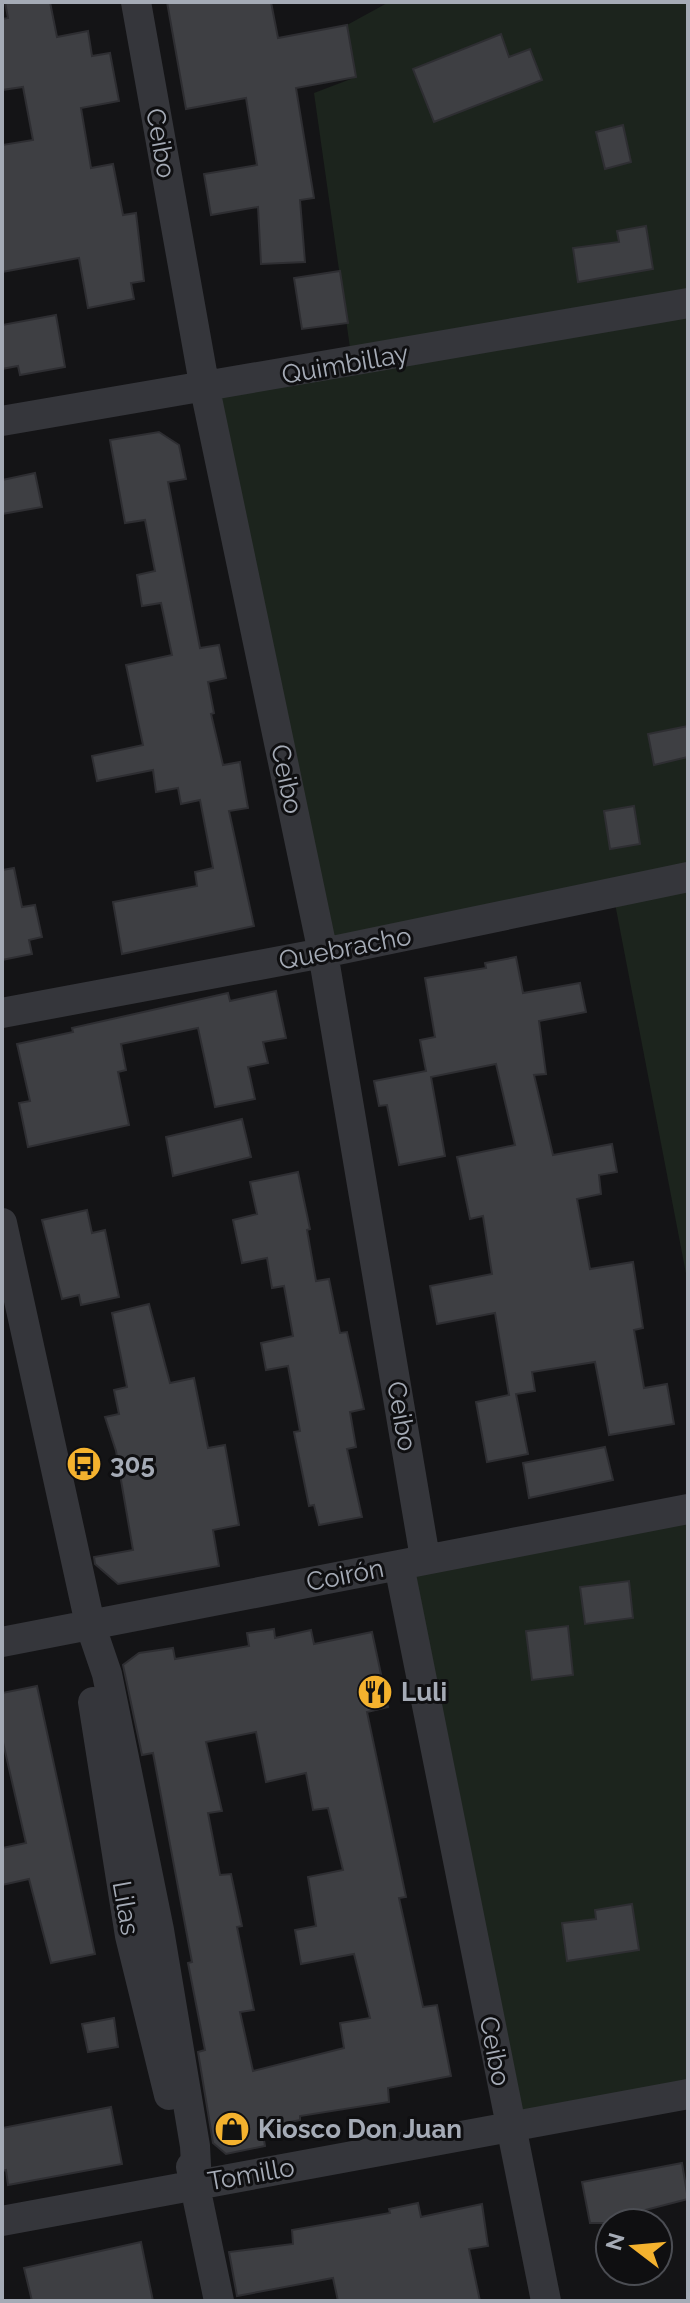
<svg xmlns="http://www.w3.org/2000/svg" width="690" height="2303" font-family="Raleway,sans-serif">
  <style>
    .green { fill: #1c241d }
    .building { fill: #3e3f43; stroke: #2e2e32; stroke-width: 2; fill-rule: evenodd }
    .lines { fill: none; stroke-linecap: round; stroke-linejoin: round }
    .street { stroke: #35363b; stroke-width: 30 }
    .labels { text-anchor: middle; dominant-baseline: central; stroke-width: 6; stroke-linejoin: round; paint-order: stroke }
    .street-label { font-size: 26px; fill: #a5abb6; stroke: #0f0f11 }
    .poi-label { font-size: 26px; font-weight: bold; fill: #a5abb6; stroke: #0f0f11; text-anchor: start }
  </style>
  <rect width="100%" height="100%" fill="#141416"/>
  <path class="green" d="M389,2H688V1284L613,893L323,953L205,389L352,362L314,93L356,77L347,25Z
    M688,1509V2094L510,2126L399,1565Z"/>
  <path class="building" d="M5,2H50L57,37L88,31L92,56L110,53L119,101L81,108L91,168L113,164L123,215L136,213L144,281L131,283L134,299L88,308L79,258L2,272V145L33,140L23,87L2,90V19L8,18Z
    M167,2H271L278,38L347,25L356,77L296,88L314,198L300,200L305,262L261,264L258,207L211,215L204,174L257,165L246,98L186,109Z
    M501,34L509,57L530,49L542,80L434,122L413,69Z
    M623,125L631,162L605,169L596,132Z
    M646,226L653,269L578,282L573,248L619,242L617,231Z
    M340,271L348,323L302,329L294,278Z
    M56,315L65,367L20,375L18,366L2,369V325Z
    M159,432L179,445L186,479L168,482L200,648L219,645L226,678L208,682L214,713L211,714L223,765L240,762L248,808L229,811L254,926L122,954L113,902L197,886L195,872L213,868L200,800L181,804L178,788L156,792L153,770L97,781L92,756L143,745L126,665L172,655L161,603L142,606L137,575L155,571L145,520L125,523L110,440Z
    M35,473L42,507L2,514V480Z
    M688,726V757L654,765L648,734Z
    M634,806L640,844L610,849L604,811Z
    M14,868L22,907L35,905L42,937L29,940L32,954L2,960V870Z
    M516,957L523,993L580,983L586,1012L539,1021L546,1074L534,1075L553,1155L612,1144L617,1172L599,1175L601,1194L577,1199L590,1269L633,1262L643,1328L634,1330L644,1388L667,1384L674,1424L609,1435L595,1362L532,1372L535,1391L516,1394L528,1454L487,1462L476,1402L509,1395L495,1313L437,1324L430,1286L492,1274L483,1216L470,1219L457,1157L515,1145L496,1064L431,1077L445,1156L399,1165L387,1105L379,1106L374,1081L426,1071L420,1040L435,1037L425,978L486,968L485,963Z
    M276,991L286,1038L263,1042L268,1063L248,1067L255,1099L215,1107L198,1028L121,1044L126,1070L118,1072L129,1125L28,1147L19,1103L30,1101L17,1044L73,1032L72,1028L228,993L230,1001Z
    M242,1119L251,1157L173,1176L166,1137Z
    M298,1172L310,1229L307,1230L316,1281L329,1279L340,1333L347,1332L364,1409L350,1412L356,1447L347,1449L362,1517L319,1525L314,1505L309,1506L294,1432L300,1431L288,1366L266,1370L261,1343L293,1336L284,1286L272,1288L267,1258L242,1263L233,1220L257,1214L250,1182Z
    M87,1210L92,1233L105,1230L119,1297L81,1305L79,1295L62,1299L42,1220Z
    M149,1304L170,1383L194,1378L208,1448L225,1445L239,1525L213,1530L219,1566L118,1584L95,1564L94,1557L133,1550L116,1451L105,1417L119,1414L114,1390L127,1387L112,1313Z
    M605,1447L613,1480L529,1498L523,1463Z
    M629,1581L633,1618L585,1624L580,1587Z
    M568,1626L573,1675L532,1680L526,1631Z
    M274,1629L275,1638L311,1630L314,1644L372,1632L388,1707L367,1712L406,1897L399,1898L423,2007L437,2005L451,2076L388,2088L389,2102L300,2116V2120L262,2128L265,2146L226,2154L213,2143L198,2052L205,2050L188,1963L192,1962L153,1753L142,1755L123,1665L139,1653L173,1648L175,1659L249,1646L247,1633ZM256,1732L266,1782L306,1773L313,1810L328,1808L343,1870L308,1877L316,1926L295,1930L301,1964L354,1954L370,2018L340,2023L344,2048L253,2071L240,2012L254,2010L237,1927L242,1926L231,1874L220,1875L208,1813L222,1811L206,1742Z
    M37,1686L95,1954L51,1963L29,1879L2,1885V1848L26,1843L2,1738V1693Z
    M632,1904L639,1950L567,1961L562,1923L596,1919L595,1910Z
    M114,2018L118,2047L88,2052L82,2024Z
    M111,2107L122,2164L8,2185L6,2170L2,2171V2128Z
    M682,2163L688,2199L630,2214L631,2223H590L582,2182Z
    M418,2203L421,2217L482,2204L488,2246L469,2249L480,2301H338L333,2278L237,2296L229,2252L293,2244L292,2230L390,2213L389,2209Z
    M141,2242L153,2301H32L24,2268Z"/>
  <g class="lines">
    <path class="street" d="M136,2L205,389L323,953L425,1558
      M2,421L688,303
      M2,1013L323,953L688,877
      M2,1223L90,1624L107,1674L159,1930L195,2146L197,2184
      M399,1565L546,2301
      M2,1642L688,1509
      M93,1702L130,1936L169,2095
      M191,2167L219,2301
      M2,2221L688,2094"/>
  </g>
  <defs>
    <symbol id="bus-disc" viewBox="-11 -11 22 22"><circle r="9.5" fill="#f4b22e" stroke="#0f0f11"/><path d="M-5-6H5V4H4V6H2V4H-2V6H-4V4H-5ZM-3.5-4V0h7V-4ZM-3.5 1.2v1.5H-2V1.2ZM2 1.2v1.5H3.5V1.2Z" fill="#111"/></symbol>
    <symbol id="restaurant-disc" viewBox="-11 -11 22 22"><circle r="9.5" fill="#f4b22e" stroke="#0f0f11"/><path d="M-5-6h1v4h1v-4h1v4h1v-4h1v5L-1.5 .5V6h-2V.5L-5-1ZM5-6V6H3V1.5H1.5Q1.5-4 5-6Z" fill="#111"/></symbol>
    <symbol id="shop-disc" viewBox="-11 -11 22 22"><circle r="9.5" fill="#f4b22e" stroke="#0f0f11"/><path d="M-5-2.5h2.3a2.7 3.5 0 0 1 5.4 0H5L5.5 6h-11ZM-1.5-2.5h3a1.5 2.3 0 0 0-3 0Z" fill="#111"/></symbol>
  </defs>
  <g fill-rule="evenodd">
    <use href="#bus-disc" x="64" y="1444" width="40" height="40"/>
    <use href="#restaurant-disc" x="355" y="1672" width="40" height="40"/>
    <use href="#shop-disc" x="212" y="2109" width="40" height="40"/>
  </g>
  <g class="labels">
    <g class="street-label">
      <text transform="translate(161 143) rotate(80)">Ceibo</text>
      <text transform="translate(345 364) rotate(-10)">Quimbillay</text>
      <text transform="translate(287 779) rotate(78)">Ceibo</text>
      <text transform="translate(345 948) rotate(-11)">Quebracho</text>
      <text transform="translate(402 1416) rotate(80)">Ceibo</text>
      <text transform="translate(345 1575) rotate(-11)">Coirón</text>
      <text transform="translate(126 1908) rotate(80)">Lilas</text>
      <text transform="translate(495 2051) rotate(79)">Ceibo</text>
      <text transform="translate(251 2174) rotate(-10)">Tomillo</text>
    </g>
    <g class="poi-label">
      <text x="110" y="1464">305</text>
      <text x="401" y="1692">Luli</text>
      <text x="258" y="2129">Kiosco Don Juan</text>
    </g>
  </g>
  <rect width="690" height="2303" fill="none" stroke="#a5abb6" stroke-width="8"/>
  <g transform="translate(634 2247) rotate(286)"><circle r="38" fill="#0f0f11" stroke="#4b4d53" stroke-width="2"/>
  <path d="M0-6L14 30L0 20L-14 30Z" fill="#f4b22e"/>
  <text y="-12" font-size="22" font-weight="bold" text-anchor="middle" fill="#a5abb6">N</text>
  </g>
</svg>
